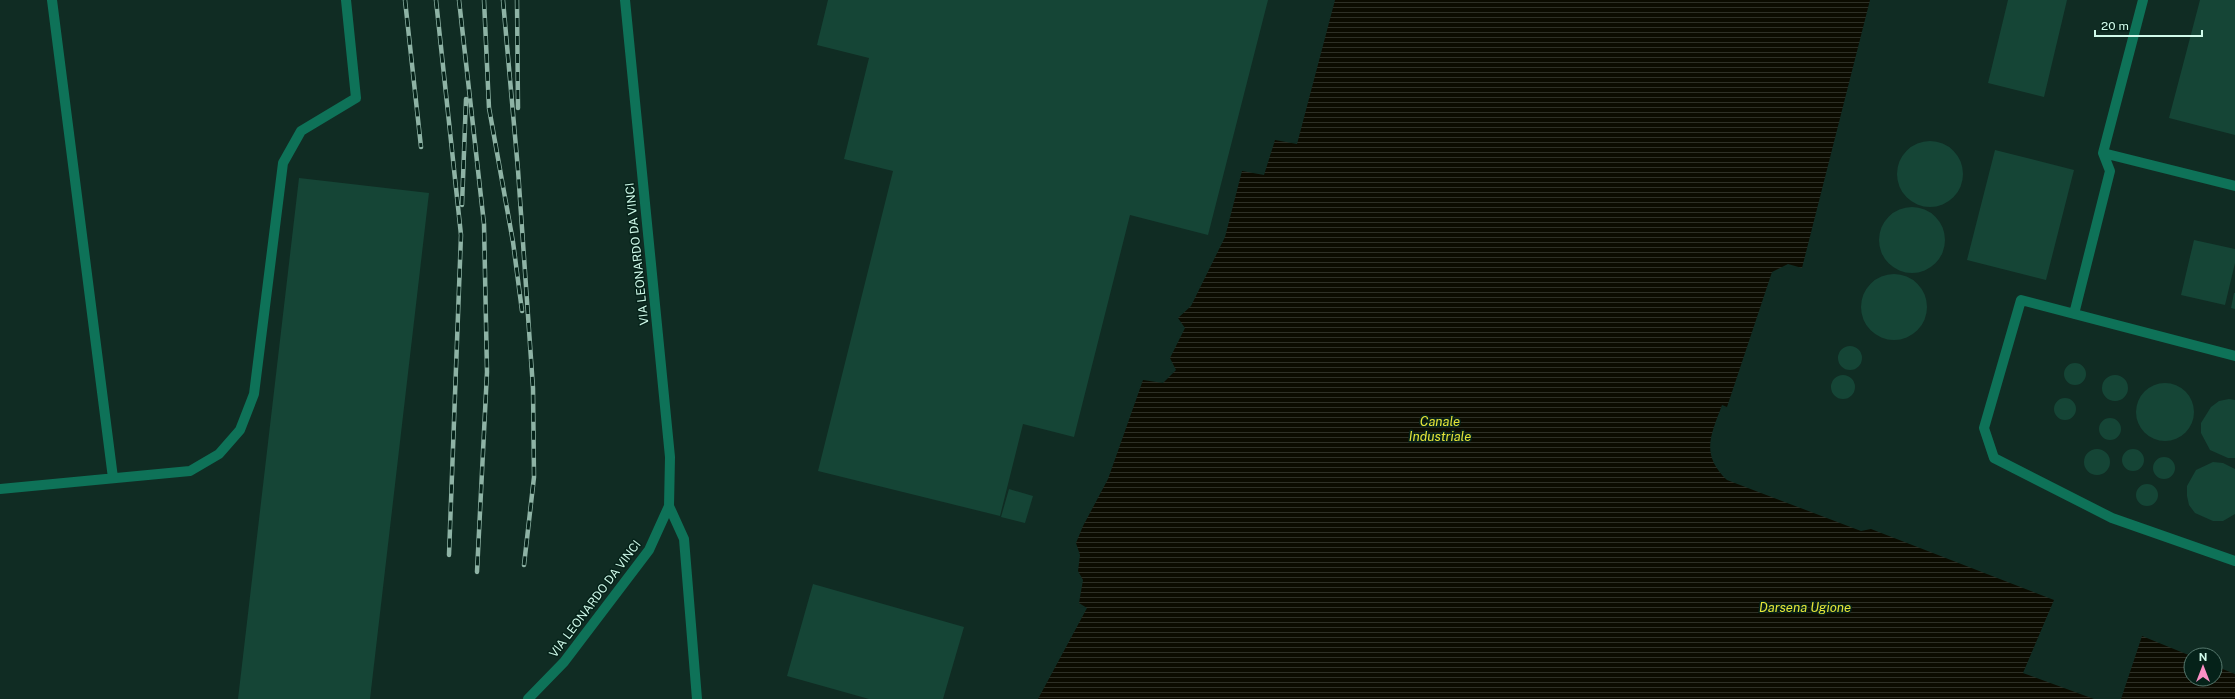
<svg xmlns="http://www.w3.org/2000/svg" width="2235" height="699" font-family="'Public Sans',sans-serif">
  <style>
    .water { fill: url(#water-rules) }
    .building { fill: #154536 }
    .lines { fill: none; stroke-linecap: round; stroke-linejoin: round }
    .lane { stroke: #0e7258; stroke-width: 10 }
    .street { stroke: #0e7258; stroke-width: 10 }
    .rail-casing { stroke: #8eb3a5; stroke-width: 4.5 }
    .rail { stroke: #052219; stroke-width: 3; stroke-dasharray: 9; stroke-linecap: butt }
    .labels { text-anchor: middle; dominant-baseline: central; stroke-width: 3; stroke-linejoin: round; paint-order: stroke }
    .street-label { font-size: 12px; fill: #d0faea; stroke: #052219 }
    .water-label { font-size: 13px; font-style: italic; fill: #e6e538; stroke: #052219 }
  </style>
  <defs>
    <pattern id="water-rules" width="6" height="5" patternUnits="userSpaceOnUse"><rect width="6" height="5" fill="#0c0c01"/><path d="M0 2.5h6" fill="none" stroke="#2e3026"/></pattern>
  </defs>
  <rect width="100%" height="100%" fill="#102c23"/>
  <path class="water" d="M1335,0H1870L1802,268L1788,264L1772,272L1727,407L1722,405C1711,435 1700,454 1727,480L1861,531L1871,529L2054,600L2023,673L2094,699H1038L1087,608L1079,603L1083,580L1078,571L1080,555L1076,543L1083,526L1108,479L1143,380L1163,383L1176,370L1170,358L1185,328L1178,318L1191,306L1225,237L1242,171L1264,175L1275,140L1297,144Z
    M2142,636L2191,656V679H2215V666L2235,674V699H2121Z"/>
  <path class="building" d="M828,0H1268L1208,235L1130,215L1074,437L1023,424L1000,516L818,471L893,171L844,159L869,58L817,45Z
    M2008,0H2067L2044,97L1988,83Z
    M2200,0H2235V135L2169,118Z
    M1897 174a33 33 0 1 1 66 0a33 33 0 1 1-66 0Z
    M1995,150L2074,170L2046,280L1967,260Z
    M299,178L429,193L370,699H238Z
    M1879 240a33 33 0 1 1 66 0a33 33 0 1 1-66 0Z
    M2194,240L2235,249V263L2225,305L2181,295Z
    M1861 307a33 33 0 1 1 66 0a33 33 0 1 1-66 0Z
    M2234,293H2235V309L2231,308Z
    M1838 358a12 12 0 1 1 24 0a12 12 0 1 1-24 0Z
    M2064 374a11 11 0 1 1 22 0a11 11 0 1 1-22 0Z
    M2102 388a13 13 0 1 1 26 0a13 13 0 1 1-26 0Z
    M1831 387a12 12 0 1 1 24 0a12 12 0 1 1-24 0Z
    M2136 412a29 29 0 1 1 58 0a29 29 0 1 1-58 0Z
    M2054 409a11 11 0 1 1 22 0a11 11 0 1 1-22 0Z
    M2229,399L2235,400V458H2228L2210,450L2201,433V423L2211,407L2219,401Z
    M2099 429a11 11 0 1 1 22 0a11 11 0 1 1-22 0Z
    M2084 462a13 13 0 1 1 26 0a13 13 0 1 1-26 0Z
    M2122 460a11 11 0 1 1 22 0a11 11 0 1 1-22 0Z
    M2153 468a11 11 0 1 1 22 0a11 11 0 1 1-22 0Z
    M2213,462L2223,463L2235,469V514L2223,521H2213L2195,513L2189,505L2187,496V486L2196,470Z
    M2136 495a11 11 0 1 1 22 0a11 11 0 1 1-22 0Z
    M1009,489L1033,496L1025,523L1001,517Z
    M813,584L964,627L943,699H869L787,676Z"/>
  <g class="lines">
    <path class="lane" d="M52,0L113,478
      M2103,153L2235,186
      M2074,314L2110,171L2103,153L2143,0
      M2235,356L2021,300L1984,428L1994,458L2112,518L2235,561
      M0,489L190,471L219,454L240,430L254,394L283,163L301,131L356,98L346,0"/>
    <path class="street" d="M669,506L684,539L697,699
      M528,699L564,662L649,550L669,506L670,457L625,0"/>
    <defs>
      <path id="rail" d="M405,0L421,147
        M436,0L461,235L449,555
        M459,0L484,224L487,372L477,572
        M484,0L489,108L513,242L522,311
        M503,0L518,170L533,388L534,477L524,565
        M517,0L518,108
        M462,205L466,99"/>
    </defs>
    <use href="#rail" class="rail-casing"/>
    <use href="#rail" class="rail"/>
  </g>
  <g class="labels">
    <g class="street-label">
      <text transform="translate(637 254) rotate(-96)">VIA LEONARDO DA VINCI</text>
      <text transform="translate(595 599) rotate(-53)">VIA LEONARDO DA VINCI</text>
    </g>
    <g class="water-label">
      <text x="1440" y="421">Canale<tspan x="1440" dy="15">Industriale</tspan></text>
      <text x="1805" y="607">Darsena Ugione</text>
    </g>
  </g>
  <g transform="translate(2203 667)"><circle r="19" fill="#052219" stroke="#56786d"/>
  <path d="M0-3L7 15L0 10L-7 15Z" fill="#fb8fc5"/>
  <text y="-6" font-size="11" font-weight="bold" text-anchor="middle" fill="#d0faea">N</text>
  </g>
  <path d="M2095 30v6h107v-6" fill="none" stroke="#d0faea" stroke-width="2"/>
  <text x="2101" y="30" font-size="12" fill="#d0faea" stroke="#052219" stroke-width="3" paint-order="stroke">20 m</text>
</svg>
